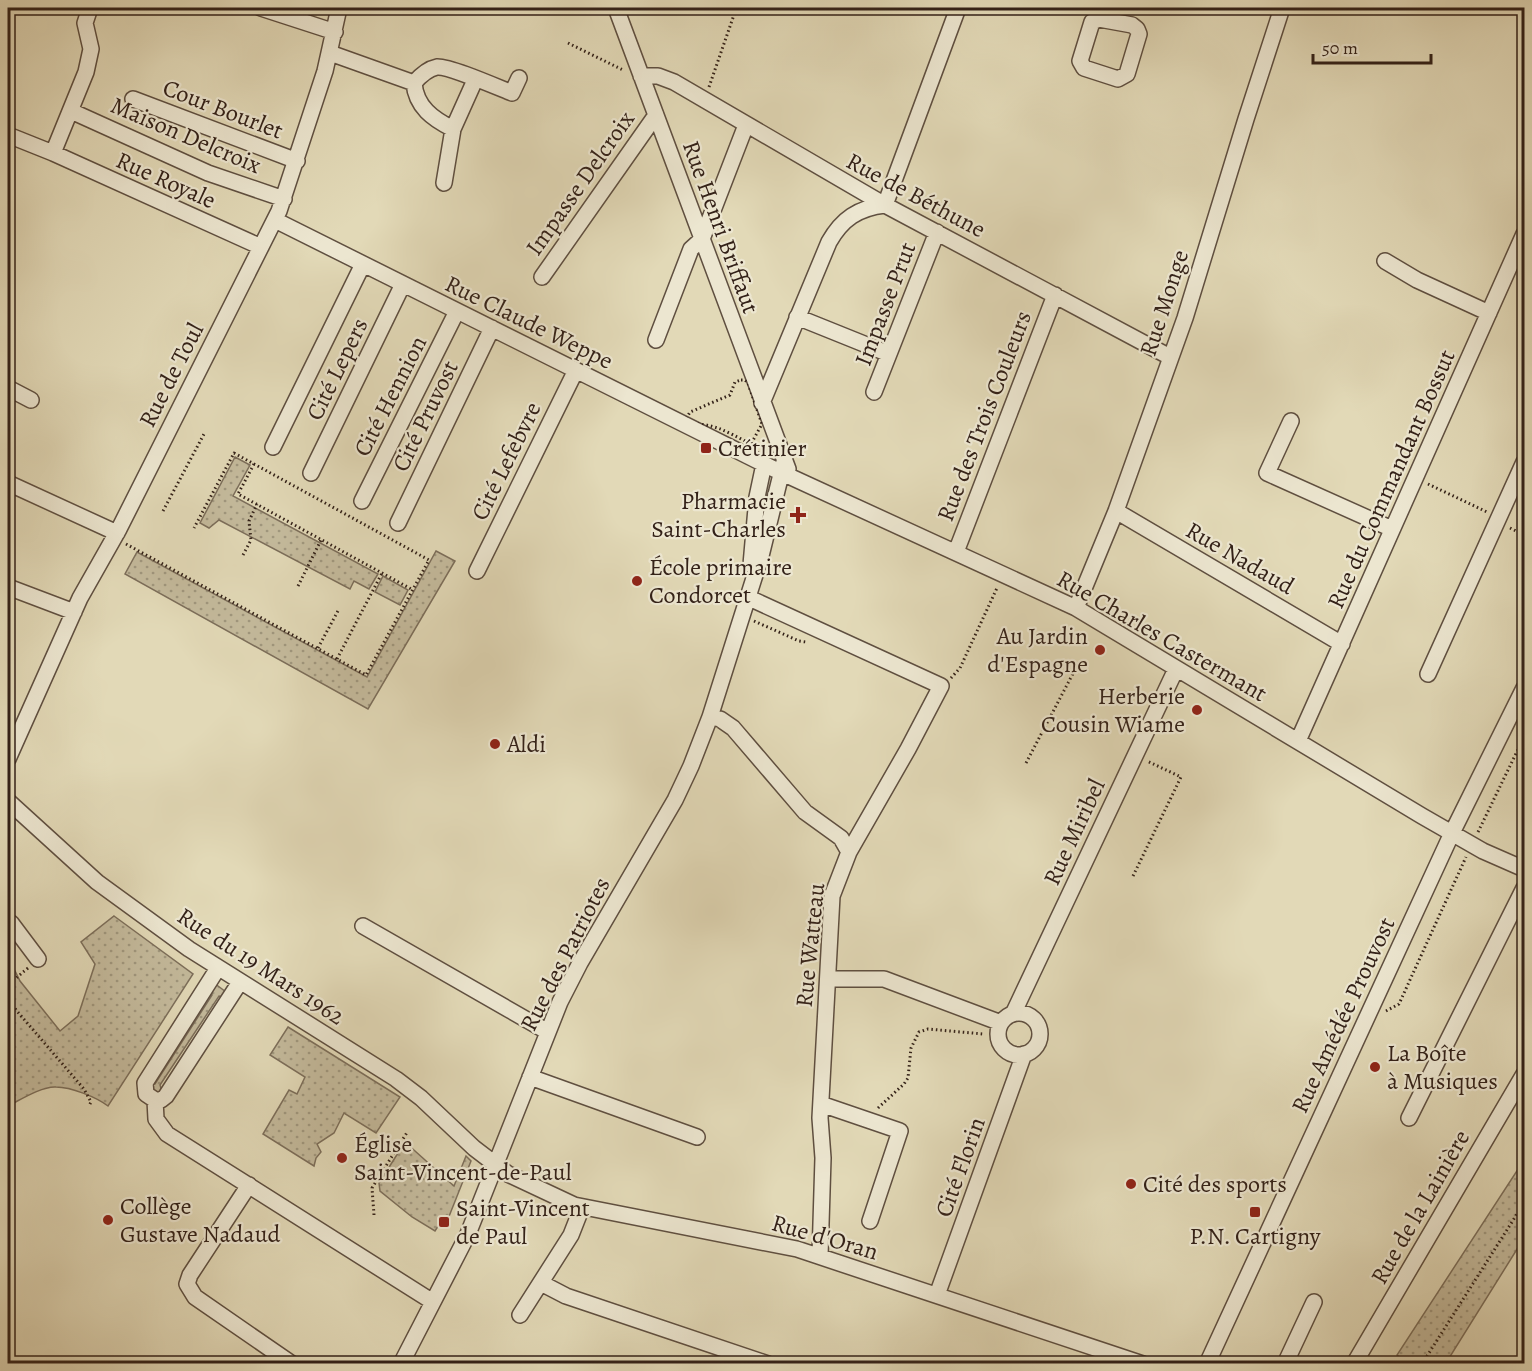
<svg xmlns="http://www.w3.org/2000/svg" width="1532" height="1371" font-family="Alegreya,serif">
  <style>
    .green { fill: url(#green-dots); stroke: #7c6e5a; stroke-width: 1.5 }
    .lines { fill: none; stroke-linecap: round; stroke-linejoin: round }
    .minor-casing { stroke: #5f4f40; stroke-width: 18 }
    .path { stroke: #332118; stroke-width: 3; stroke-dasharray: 1.5 3; stroke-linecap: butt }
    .minor { stroke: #ece6d0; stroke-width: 15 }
    .poi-dot { fill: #8f2418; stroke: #ece6d0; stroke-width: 2 }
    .labels { text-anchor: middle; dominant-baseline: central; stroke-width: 4.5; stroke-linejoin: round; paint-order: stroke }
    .street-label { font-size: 24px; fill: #332118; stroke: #ece6d0 }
    .poi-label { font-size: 24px; fill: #332118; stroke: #ece6d0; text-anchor: start }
  </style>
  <defs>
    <pattern id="green-dots" width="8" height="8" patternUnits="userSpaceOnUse" patternTransform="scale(1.5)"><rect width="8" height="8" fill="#c4ba9c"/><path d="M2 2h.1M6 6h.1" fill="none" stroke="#a0977e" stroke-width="1.8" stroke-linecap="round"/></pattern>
  </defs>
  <rect width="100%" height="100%" fill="#e2d9b7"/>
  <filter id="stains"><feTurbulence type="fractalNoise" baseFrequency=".00333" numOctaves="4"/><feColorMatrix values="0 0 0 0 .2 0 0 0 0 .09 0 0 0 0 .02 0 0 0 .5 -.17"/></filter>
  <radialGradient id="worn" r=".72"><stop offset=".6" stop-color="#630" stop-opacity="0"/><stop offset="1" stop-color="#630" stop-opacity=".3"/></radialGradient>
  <path class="green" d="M235,457L250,465L233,496L378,574L369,589L354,581L350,589L219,520L209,528L200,523Z
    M436,551L455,561L368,709L125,574L137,552L367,677Z
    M383,576L408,590L400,605L375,592Z
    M114,916L193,974L108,1106C96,1097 71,1087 56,1087C42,1086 20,1100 8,1106V962L15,971L20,981L60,1031L78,1016L95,964L81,942Z
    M214,983L226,992L224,997L219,996L160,1085L162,1092L160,1095L154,1093L150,1083L155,1084L212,995L211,988Z
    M288,1027L400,1097L376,1133L344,1113L334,1133L317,1144L321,1152L316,1158L314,1166L263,1134L289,1090L297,1094L305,1077L270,1055Z
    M405,1142L454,1186L466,1156L471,1161L446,1224L440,1223L435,1231L412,1217L380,1191L379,1183Z
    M1524,1160V1238L1446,1363H1408L1397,1355Z"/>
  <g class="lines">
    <defs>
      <path id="minor" d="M261,8L335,32
        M616,8L788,469
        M1099,19L1132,25L1137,29L1139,34L1127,74L1118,79L1084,68L1080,61L1092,22Z
        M330,53L414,83
        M641,76H658L674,82L885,205L1170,357
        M133,99L297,161
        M71,111L208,173L284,199
        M453,129C433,119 416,107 414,83C420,76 427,69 437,67C449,66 497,87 512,93L519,78
        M8,135L53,153L261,247
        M53,153L86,72L91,49L85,23L90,8
        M444,183L453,129L475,80
        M885,205L958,8
        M275,220L780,472L1076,608L1422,816L1483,851L1524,869
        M1385,261L1417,280L1489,313
        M542,277L656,115
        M797,317L889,354
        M656,340L691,249L702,239L746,125
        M8,388L31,400
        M874,392L937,232
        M762,403L829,242C842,219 858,208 885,205
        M1291,421L1267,473L1392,529
        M273,447L363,264
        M311,473L403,284
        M8,483L117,533
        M362,501L457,311
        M1116,511L1342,644
        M398,523L492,328
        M956,552L1055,295
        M751,565L757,497L764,464
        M477,571L576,370
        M8,587L74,612
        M747,597L941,686L908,749L849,852L832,896L820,1118L823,1158L820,1256
        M1076,608L1116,511L1185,318L1246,119L1282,8
        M1428,674L1524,462
        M710,717L720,719L733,728L805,812L841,838L849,852
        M1298,741L1524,234
        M8,759L80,598L119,529L279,211L325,71L339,8
        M8,801L97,882L189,949L396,1079L421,1098L474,1148L508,1174L574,1205L797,1249L1143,1364
        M8,922L11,923L38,959
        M363,926L548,1032
        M218,968L145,1083L146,1094L155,1100H161L166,1096L240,982
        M829,979H884L1001,1023
        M998 1034a21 21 0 1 1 42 0a21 21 0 1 1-42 0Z
        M1013,1014L1176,669
        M530,1077L697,1137
        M155,1100L156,1119L167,1134L433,1302
        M821,1104L900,1131L870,1221
        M1409,1118L1524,888
        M249,1185L190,1275L187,1284L195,1297L292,1364
        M541,1283L566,1296L768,1364
        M937,1295L1024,1054
        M520,1315L571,1235L582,1207
        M401,1364L468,1234L560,1002L580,963L675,800L691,766L710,717L761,556L784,462
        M1207,1364L1452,833L1524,688
        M1285,1364L1314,1302
        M1354,1364L1524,1074"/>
    </defs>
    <use href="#minor" class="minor-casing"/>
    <path class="path" d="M568,43L623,70
      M709,87L736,9
      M741,380H745L748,383L762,424L751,444C725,431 713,422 683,424L690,412L730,395L735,382Z
      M254,464L238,494L413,590
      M1428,484L1487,512
      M163,511L204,434
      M1510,528L1524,535
      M126,544L366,675L429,560L234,453L194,528
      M243,555L251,540L249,521L257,504
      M298,586L321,540
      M754,621L799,641L806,642
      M318,648L339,609
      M337,659L382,573
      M951,678L960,668L997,588
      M1026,763L1078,664
      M1478,832L1524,737
      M1133,876L1181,777L1147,761
      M28,968C9,984 3,986 16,1010L84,1089L91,1102L89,1106
      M1386,1011L1399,1004L1466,857
      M878,1108L904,1084L908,1078L911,1048L919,1032L928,1029L983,1034
      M374,1215L372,1188L408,1131
      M1422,1364L1524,1203"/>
    <use href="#minor" class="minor"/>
  </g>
  <g class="poi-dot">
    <rect x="700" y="442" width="12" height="12" rx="3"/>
    <path d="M795 506h6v6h6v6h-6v6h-6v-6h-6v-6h6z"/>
    <circle cx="637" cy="581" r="6"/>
    <circle cx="1100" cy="650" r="6"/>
    <circle cx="1197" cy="710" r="6"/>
    <circle cx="495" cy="744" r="6"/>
    <circle cx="1375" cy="1067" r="6"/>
    <circle cx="342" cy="1158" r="6"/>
    <circle cx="1131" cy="1184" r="6"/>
    <rect x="1249" y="1206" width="12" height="12" rx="3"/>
    <circle cx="108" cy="1220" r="6"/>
    <rect x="438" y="1216" width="12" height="12" rx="3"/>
  </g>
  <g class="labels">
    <g class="street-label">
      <text transform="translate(223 109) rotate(21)">Cour Bourlet</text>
      <text transform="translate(186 135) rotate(23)">Maison Delcroix</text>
      <text transform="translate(166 180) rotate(24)">Rue Royale</text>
      <text transform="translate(580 183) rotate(-55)">Impasse Delcroix</text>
      <text transform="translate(916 195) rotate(28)">Rue de Béthune</text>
      <text transform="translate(721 227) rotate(70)">Rue Henri Briffaut</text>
      <text transform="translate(1164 303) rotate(-72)">Rue Monge</text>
      <text transform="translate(885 304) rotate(-69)">Impasse Prut</text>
      <text transform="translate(529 322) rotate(26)">Rue Claude Weppe</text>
      <text transform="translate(337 369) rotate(-64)">Cité Lepers</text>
      <text transform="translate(171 375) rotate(-63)">Rue de Toul</text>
      <text transform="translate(390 396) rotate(-63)">Cité Hennion</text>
      <text transform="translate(425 416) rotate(-64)">Cité Pruvost</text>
      <text transform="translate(984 416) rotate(-69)">Rue des Trois Couleurs</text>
      <text transform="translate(506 461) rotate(-64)">Cité Lefebvre</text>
      <text transform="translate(1391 479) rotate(-66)">Rue du Commandant Bossut</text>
      <text transform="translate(1240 558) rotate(30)">Rue Nadaud</text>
      <text transform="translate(1162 636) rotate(30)">Rue Charles Castermant</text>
      <text transform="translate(1074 832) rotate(-65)">Rue Miribel</text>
      <text transform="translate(810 945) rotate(-84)">Rue Watteau</text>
      <text transform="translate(565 954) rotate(-63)">Rue des Patriotes</text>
      <text transform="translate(261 966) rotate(33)">Rue du 19 Mars 1962</text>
      <text transform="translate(1343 1015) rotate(-65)">Rue Amédée Prouvost</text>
      <text transform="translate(960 1167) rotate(-70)">Cité Florin</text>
      <text transform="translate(1420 1207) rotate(-60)">Rue de la Lainière</text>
      <text transform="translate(825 1237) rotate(16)">Rue d'Oran</text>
    </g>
    <g class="poi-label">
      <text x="718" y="448">Crétinier</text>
      <text x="786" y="501" text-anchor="end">Pharmacie<tspan x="786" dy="28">Saint-Charles</tspan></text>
      <text x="649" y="567">École primaire<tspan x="649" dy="28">Condorcet</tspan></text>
      <text x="1088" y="636" text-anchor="end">Au Jardin<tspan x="1088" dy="28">d'Espagne</tspan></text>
      <text x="1185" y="696" text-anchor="end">Herberie<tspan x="1185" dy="28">Cousin Wiame</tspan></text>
      <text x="507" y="744">Aldi</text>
      <text x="1387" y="1053">La Boîte<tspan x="1387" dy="28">à Musiques</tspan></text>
      <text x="354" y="1144">Église<tspan x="354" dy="28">Saint-Vincent-de-Paul</tspan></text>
      <text x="1143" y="1184">Cité des sports</text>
      <text x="120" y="1206">Collège<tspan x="120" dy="28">Gustave Nadaud</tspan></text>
      <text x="456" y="1208">Saint-Vincent<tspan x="456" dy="28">de Paul</tspan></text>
      <text x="1255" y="1236" text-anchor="middle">P.N. Cartigny</text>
    </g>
  </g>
  <rect width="1532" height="1371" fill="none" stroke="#e2d9b7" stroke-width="30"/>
  <rect x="9" y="9" width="1514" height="1353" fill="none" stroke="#332118" stroke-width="3"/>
  <rect x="15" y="15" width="1502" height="1341" fill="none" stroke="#332118" stroke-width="1.5"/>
  <path d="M1313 54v9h118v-9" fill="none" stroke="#332118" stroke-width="3"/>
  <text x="1322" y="54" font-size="18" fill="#332118" stroke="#ece6d0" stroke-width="4.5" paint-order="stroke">50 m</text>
  <rect width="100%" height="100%" filter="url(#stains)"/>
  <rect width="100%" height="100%" fill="url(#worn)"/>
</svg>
